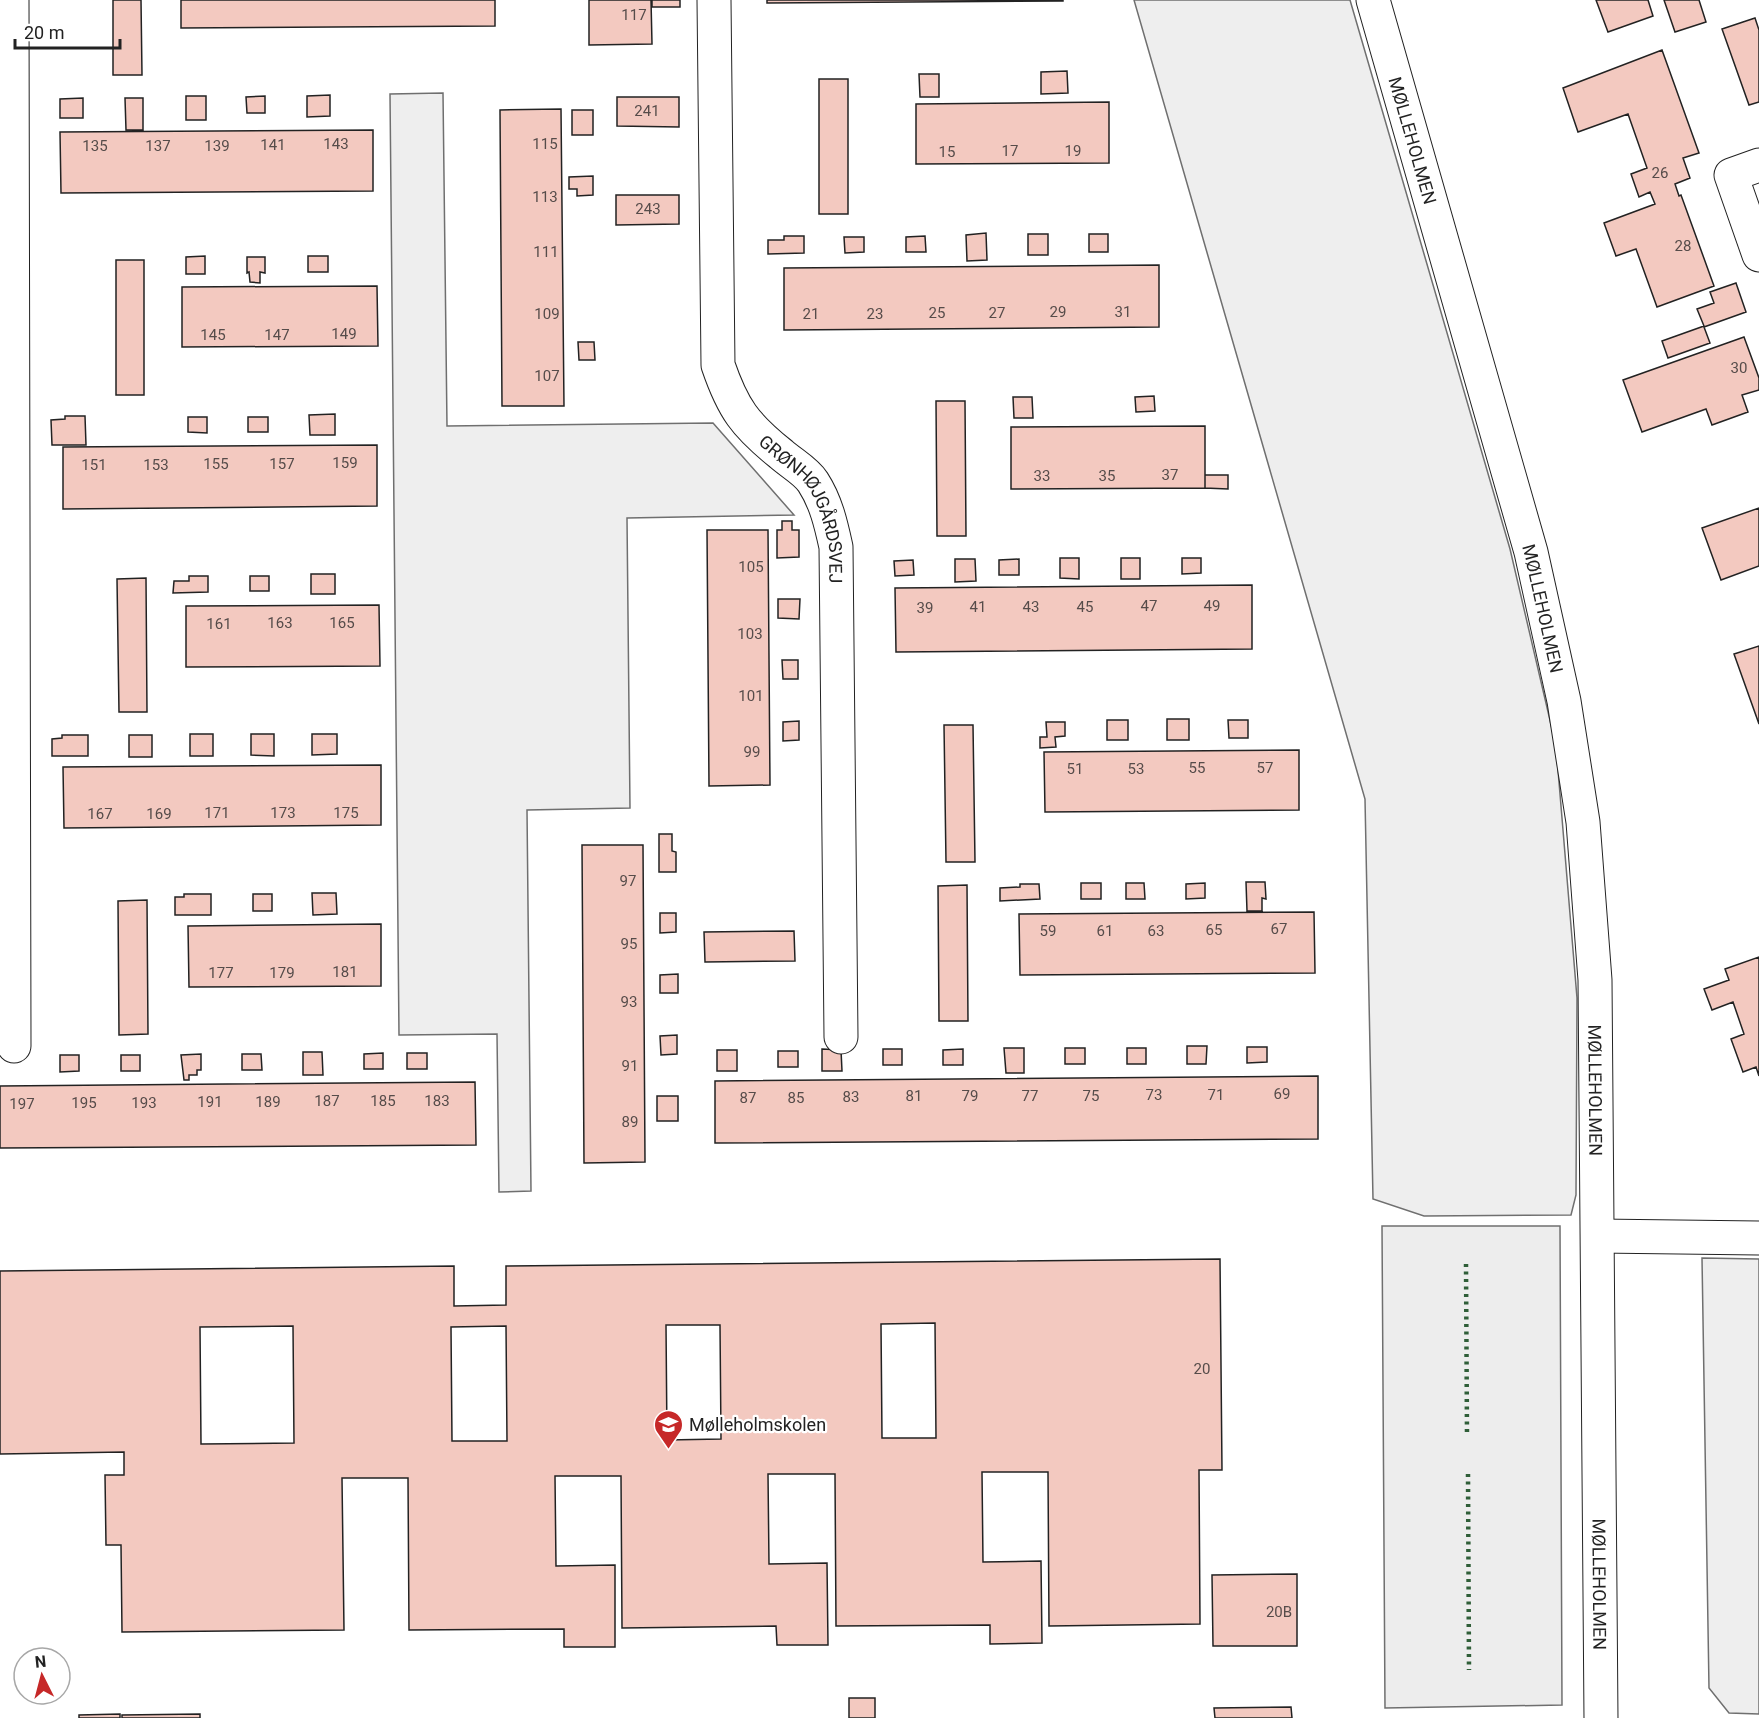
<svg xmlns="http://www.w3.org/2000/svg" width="1759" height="1718" font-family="Roboto,sans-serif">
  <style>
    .green { fill: #eee; stroke: #6f6f6f; stroke-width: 1.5 }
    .parking { fill: #ededed; stroke: #6f6f6f; stroke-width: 1.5 }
    .building { fill: #f3c9c0; stroke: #222; stroke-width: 1.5; fill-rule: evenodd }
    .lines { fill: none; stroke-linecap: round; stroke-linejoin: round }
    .minor-casing { stroke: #222; stroke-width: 35 }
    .minor { stroke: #fff; stroke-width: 33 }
    .hedge { stroke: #2f5e38; stroke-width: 4.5; stroke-dasharray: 3 4.5; stroke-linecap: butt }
    .labels { text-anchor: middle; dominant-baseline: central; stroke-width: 4.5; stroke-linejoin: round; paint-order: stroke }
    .number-label { font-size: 15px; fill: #564c4a }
    .street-label { font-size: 18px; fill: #222; stroke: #fff }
    .poi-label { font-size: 18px; fill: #222; stroke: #fff; text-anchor: start }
  </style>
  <rect width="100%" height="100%" fill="#fff"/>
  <path class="green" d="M1134,0H1350L1510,549L1556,746L1577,998L1576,1195L1571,1215L1424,1216L1373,1199L1365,799Z
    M443,93L447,426L713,423L794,515L627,518L630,808L527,810L531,1191L499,1192L497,1034L399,1035L390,94Z
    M1702,1258L1759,1259V1714L1729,1713L1709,1688Z"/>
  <path class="parking" d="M1382,1226H1560L1562,1705L1385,1708Z"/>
  <path class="building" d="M113,0H141L142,75H113Z
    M181,0H495V26L181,28Z
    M589,0H651L652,44L589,45Z
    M652,0H680V7H652Z
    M767,0H1063V1L767,3Z
    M1596,0H1648L1653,16L1608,32Z
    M1664,0H1699L1706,22L1675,32Z
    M1755,18L1759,30V102L1749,105L1722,29Z
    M1662,50L1699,153L1683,158L1690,178L1675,184L1679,196L1681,195L1714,286L1657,307L1636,249L1616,256L1604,223L1655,204L1650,192L1639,197L1631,174L1647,168L1628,114L1578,132L1563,88Z
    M1067,71L1068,93L1041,94V72Z
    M919,74H939V97H920Z
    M819,79H848V214H819Z
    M330,95V116L307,117V96Z
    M186,96H206V120H186Z
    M265,96V113H247L246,97Z
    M617,97H679V127L617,126Z
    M83,98V118H60V99Z
    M125,98H143V130H126Z
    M1109,102V163L916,164V104Z
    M561,109L564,406H502L500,110Z
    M572,110H593V135H572Z
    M373,130V191L61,193L60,132Z
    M593,176V195L577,196V189H569V177Z
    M616,195H679V224L616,225Z
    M986,233L987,260L967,261L966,235Z
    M1028,234H1048V255H1028Z
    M1089,234H1108V252H1089Z
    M784,236H804V253L768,254V240H784Z
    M925,236L926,252H906V237Z
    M844,237H864V252L845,253Z
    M205,256V274H186V257Z
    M308,256H328V272H308Z
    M247,257H265V273L260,272V283L250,282L249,272L247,273Z
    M116,260H144V395H116Z
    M1159,265V327L784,330V268Z
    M1736,283L1746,312L1704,327L1710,343L1668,358L1662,341L1704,326L1697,309L1714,303L1710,292Z
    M377,286L378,346L182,347V287Z
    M1744,337L1759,378V390L1742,395L1748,412L1712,425L1706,409L1642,432L1623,380Z
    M578,342H594L595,360H579Z
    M1154,396L1155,411L1136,412L1135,397Z
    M1013,397H1032L1033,418H1014Z
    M936,401H965L966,536H937Z
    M335,414V435H310L309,415Z
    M65,416H85L86,445H52L51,420L65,419Z
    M188,417H207V433L188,432Z
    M248,417H268V432H248Z
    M1205,426V488L1011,489V427Z
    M377,445V506L63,509V447Z
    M1205,475H1228V489L1205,488Z
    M1759,508V566L1721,580L1702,528Z
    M782,521H792V530H799V557L777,558V530H782Z
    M707,530H768L770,785L709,786Z
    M1060,558H1079V579L1060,578Z
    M1121,558H1140V579H1121Z
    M1182,558H1201V573L1182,574Z
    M955,559H975L976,581L955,582Z
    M1019,559V575H999V560Z
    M913,560L914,575L895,576L894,561Z
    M311,574H335V594H311Z
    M189,576H208V592L173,593L174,581H189Z
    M250,576H269V591H250Z
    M146,578L147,712H119L117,579Z
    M1252,585V649L896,652L895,588Z
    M778,599H800L799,619L778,618Z
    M379,605L380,666L186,667V606Z
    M1759,646V724L1734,654Z
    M782,660H798V679H783Z
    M1167,719H1189V740H1167Z
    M1107,720H1128V740H1107Z
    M1228,720H1248V738H1229Z
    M799,721V740L783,741V722Z
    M1046,722H1065V736L1055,737L1056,747L1040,748V737H1047Z
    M944,725H973L975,862H946Z
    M190,734H213V756H190Z
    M251,734H274V756L251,755Z
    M312,734H337V754L312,755Z
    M62,735H88V756H52V739L62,738Z
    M129,735H152V757H129Z
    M1299,750V810L1045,812L1044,752Z
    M381,765V825L64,828L63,767Z
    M659,834H672V851L676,852V872H659Z
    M582,845H643L645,1162L584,1163Z
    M1246,882H1265L1266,899L1262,898V911H1247Z
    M1081,883H1101V899H1081Z
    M1126,883H1144L1145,899H1126Z
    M1205,883V898L1186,899V884Z
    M1020,884H1039L1040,899L1000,901V888L1020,887Z
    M967,885L968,1021H939L938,886Z
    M312,893H336L337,914L313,915Z
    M184,894H211V915H175V897H184Z
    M253,894H272V911H253Z
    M147,900L148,1034L119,1035L118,901Z
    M1314,912L1315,973L1020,975L1019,914Z
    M660,913H676V932L660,933Z
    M381,924V986L189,987L188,926Z
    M794,931L795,961L705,962L704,932Z
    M1759,957V1076L1756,1067L1743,1072L1731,1039L1744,1034L1733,1002L1712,1010L1704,989L1729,980L1725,969Z
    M678,974V993H660V975Z
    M677,1035V1054L661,1055L660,1036Z
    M1187,1046H1207L1206,1064H1187Z
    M1247,1047H1267V1062L1247,1063Z
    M1004,1048H1024V1073H1006Z
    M1065,1048H1085V1064H1065Z
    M1127,1048H1146V1064H1127Z
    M822,1049L841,1050L842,1071H822Z
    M883,1049H902V1065H883Z
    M963,1049V1065H943V1050Z
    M717,1050H737V1071H717Z
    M778,1051H798V1067H778Z
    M303,1052H322L323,1075H303Z
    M383,1053V1069H364V1054Z
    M407,1053H427V1069H407Z
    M201,1054V1070H197V1075H189V1080H184L181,1055Z
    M242,1054H261L262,1070H242Z
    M60,1055H79V1071L60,1072Z
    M121,1055H140V1071H121Z
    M1318,1076V1139L715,1143V1081Z
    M475,1082L476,1145L0,1148V1086Z
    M657,1096H678V1121H657Z
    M1220,1259L1222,1470H1199L1200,1624L1049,1626L1048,1472H982L983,1562L1041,1561L1042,1643L990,1644V1625L836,1626L835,1474H768L769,1564L827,1563L828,1645H777L776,1626L622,1628L621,1476H555L556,1566L615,1565V1647H564V1629L409,1630L408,1478H342L344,1630L122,1632L121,1545H106L105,1475H124V1452L0,1454V1271L454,1266V1306L506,1305V1266ZM935,1323L936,1438H882L881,1324ZM666,1325H720L721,1439L667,1440ZM293,1326L294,1443L201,1444L200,1327ZM506,1326L507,1441H452L451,1327Z
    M1297,1574V1646H1213L1212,1575Z
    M849,1698H875V1718H849Z
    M1291,1707L1292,1718H1215L1214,1708Z
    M120,1714V1718H79V1715Z
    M200,1714V1718H122V1715Z"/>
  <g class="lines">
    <defs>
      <g id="minor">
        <path d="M12,0L14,1046"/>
        <path id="s1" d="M714,0L718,365C733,409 745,425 781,454C791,463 806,471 813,482C826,502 831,524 836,547L841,1037"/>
        <path id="s2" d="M1373,0L1531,552L1564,701L1583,822L1595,980L1601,1718"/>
        <path d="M1759,165L1731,175L1759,255"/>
        <path d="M1598,1236L1759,1238"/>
      </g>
    </defs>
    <use href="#minor" class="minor-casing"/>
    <use href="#minor" class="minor"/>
    <path class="hedge" d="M1466,1264L1467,1436
      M1468,1474L1469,1670"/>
  </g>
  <defs>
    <symbol id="school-pin" viewBox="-11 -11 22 30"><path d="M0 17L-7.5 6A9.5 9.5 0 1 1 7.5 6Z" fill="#c62828" stroke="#fff"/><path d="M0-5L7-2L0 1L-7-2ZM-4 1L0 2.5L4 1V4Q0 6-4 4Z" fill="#fff"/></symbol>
  </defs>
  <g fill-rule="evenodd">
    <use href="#school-pin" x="652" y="1408" width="33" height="45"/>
  </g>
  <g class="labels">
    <g class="number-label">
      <text x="634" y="15">117</text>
      <text x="647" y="111">241</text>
      <text x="336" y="144">143</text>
      <text x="545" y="144">115</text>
      <text x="273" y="145">141</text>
      <text x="95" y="146">135</text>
      <text x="158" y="146">137</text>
      <text x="217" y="146">139</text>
      <text x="1010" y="151">17</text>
      <text x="1073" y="151">19</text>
      <text x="947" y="152">15</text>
      <text x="1660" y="173">26</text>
      <text x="545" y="197">113</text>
      <text x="648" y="209">243</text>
      <text x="1683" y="246">28</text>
      <text x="546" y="252">111</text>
      <text x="1058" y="312">29</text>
      <text x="1123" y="312">31</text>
      <text x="937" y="313">25</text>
      <text x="997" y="313">27</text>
      <text x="547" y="314">109</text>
      <text x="811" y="314">21</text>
      <text x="875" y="314">23</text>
      <text x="344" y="334">149</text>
      <text x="213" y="335">145</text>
      <text x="277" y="335">147</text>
      <text x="1739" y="368">30</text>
      <text x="547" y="376">107</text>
      <text x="345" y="463">159</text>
      <text x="216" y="464">155</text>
      <text x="282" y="464">157</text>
      <text x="94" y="465">151</text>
      <text x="156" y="465">153</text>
      <text x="1170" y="475">37</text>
      <text x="1042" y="476">33</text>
      <text x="1107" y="476">35</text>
      <text x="751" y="567">105</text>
      <text x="1149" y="606">47</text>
      <text x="1212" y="606">49</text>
      <text x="978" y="607">41</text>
      <text x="1031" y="607">43</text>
      <text x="1085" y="607">45</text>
      <text x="925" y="608">39</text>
      <text x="280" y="623">163</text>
      <text x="342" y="623">165</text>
      <text x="219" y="624">161</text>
      <text x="750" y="634">103</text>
      <text x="751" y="696">101</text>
      <text x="752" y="752">99</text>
      <text x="1197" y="768">55</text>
      <text x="1265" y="768">57</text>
      <text x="1075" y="769">51</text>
      <text x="1136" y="769">53</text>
      <text x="217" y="813">171</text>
      <text x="283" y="813">173</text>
      <text x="346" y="813">175</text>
      <text x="100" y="814">167</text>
      <text x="159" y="814">169</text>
      <text x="628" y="881">97</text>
      <text x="1279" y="929">67</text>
      <text x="1214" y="930">65</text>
      <text x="1048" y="931">59</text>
      <text x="1105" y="931">61</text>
      <text x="1156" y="931">63</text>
      <text x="629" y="944">95</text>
      <text x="345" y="972">181</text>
      <text x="221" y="973">177</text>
      <text x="282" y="973">179</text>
      <text x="629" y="1002">93</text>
      <text x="630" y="1066">91</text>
      <text x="1282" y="1094">69</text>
      <text x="1154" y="1095">73</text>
      <text x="1216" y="1095">71</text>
      <text x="914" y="1096">81</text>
      <text x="970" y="1096">79</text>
      <text x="1030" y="1096">77</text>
      <text x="1091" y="1096">75</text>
      <text x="851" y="1097">83</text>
      <text x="748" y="1098">87</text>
      <text x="796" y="1098">85</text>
      <text x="327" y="1101">187</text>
      <text x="383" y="1101">185</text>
      <text x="437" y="1101">183</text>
      <text x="210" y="1102">191</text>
      <text x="268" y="1102">189</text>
      <text x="84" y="1103">195</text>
      <text x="144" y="1103">193</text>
      <text x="22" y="1104">197</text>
      <text x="630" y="1122">89</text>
      <text x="1202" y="1369">20</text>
      <text x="1279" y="1612">20B</text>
    </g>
    <g class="street-label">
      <text stroke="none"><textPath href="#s2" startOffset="146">MØLLEHOLMEN</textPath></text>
      <text stroke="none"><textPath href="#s1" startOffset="538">GRØNHØJGÅRDSVEJ</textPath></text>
      <text stroke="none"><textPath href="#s2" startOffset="632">MØLLEHOLMEN</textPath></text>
      <text stroke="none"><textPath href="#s2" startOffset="1118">MØLLEHOLMEN</textPath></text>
      <text stroke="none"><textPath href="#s2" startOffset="1612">MØLLEHOLMEN</textPath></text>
    </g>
    <g class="poi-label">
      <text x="689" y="1424">Mølleholmskolen</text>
    </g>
  </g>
  <g transform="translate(42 1676) rotate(354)"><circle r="28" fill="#ffffff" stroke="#a7a7a7" stroke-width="1.5"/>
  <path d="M0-4.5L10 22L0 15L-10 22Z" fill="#c62828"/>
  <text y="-9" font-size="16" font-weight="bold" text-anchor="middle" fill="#222222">N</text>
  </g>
  <path d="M15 39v9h105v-9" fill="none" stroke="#222222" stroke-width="3"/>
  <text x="24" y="39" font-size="18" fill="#222222" stroke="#ffffff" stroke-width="4.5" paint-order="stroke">20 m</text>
</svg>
